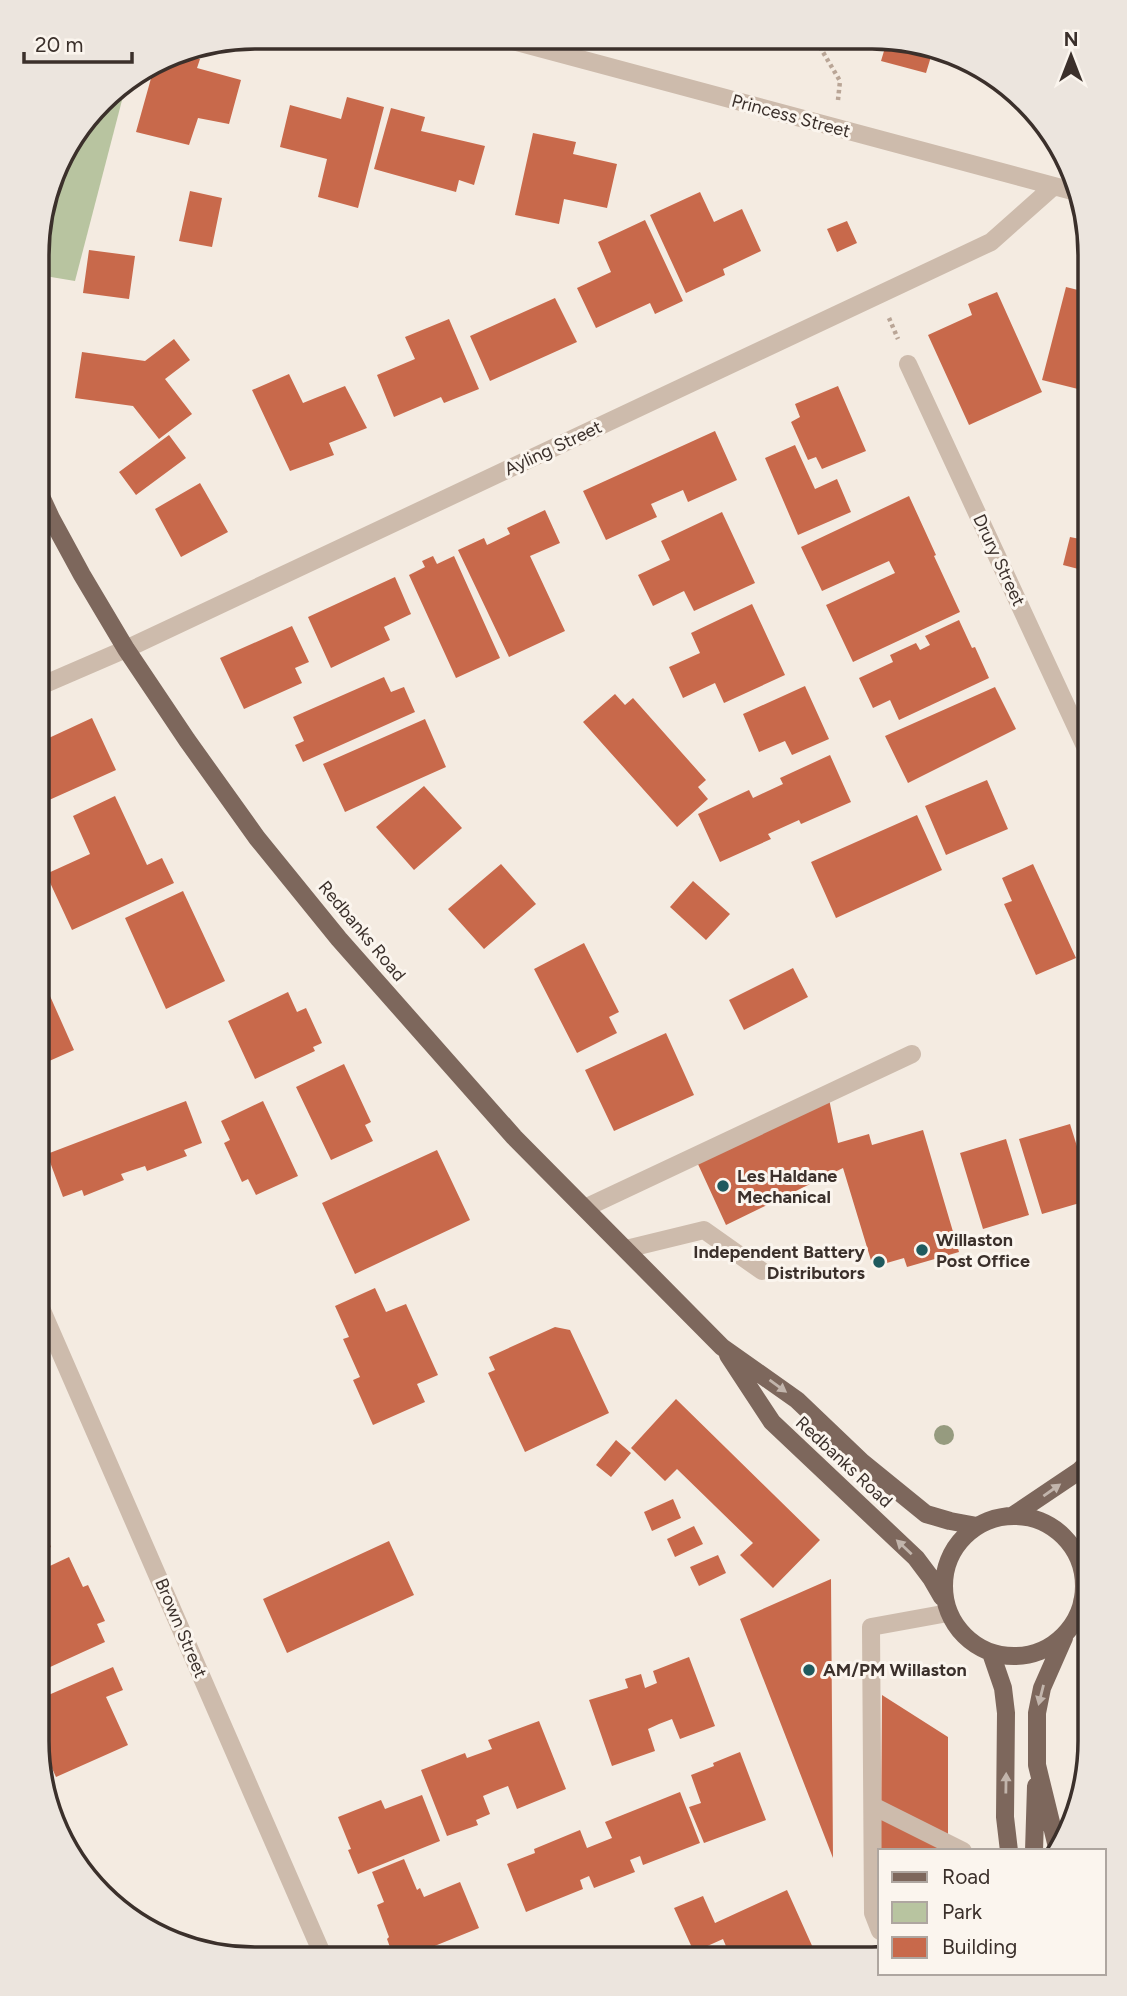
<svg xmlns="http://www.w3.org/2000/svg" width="1127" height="1996" font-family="Figtree,sans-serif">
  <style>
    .green { fill: #b8c4a0 }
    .building { fill: #c8694b }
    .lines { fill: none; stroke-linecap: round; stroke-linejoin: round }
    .path { stroke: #b9a596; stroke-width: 4.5; stroke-dasharray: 3.5 3.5; stroke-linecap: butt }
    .minor { stroke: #cdbbac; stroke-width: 18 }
    .major { stroke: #7d675c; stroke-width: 18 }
    .tree { fill: #969b7f }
    .oneway { fill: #c2b5ac }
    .poi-dot { fill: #1f5a5e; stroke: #fbf5ee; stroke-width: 2.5 }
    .labels { text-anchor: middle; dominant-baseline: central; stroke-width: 6; stroke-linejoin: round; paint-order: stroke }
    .street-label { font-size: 18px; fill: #3b302b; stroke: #fbf5ee }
    .poi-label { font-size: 18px; font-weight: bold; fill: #3b302b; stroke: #fbf5ee; text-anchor: start }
    .rim { fill: none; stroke: #3b302b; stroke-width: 3.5 }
  </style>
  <rect width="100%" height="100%" fill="#f4ebe1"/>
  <path class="green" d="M127,81L75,281L39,275V227L59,158L111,91Z"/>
  <path class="building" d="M887,41H914L933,50L926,73L881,61Z
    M172,53H175L200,59L197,68L241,80L229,124L198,118L189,145L136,132L155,64Z
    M347,97L384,107L358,208L318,197L327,159L280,147L290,105L341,119Z
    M391,108L425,117L421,131L485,146L474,185L459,180L456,192L374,169Z
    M533,133L576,142L573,154L617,164L607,208L564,199L559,224L515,215Z
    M190,191L222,198L212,247L179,241Z
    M700,192L714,222L742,209L761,251L723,269L725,275L686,293L650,215Z
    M645,220L683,301L655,314L650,303L596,328L577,288L611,272L598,242Z
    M847,221L857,243L837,252L827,229Z
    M89,250L135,256L129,299L83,293Z
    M1066,287L1090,293V392L1042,380Z
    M997,292L1042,392L969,425L928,335L972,315L968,304Z
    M555,298L577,342L490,381L470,336Z
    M449,319L479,389L444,403L441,397L394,417L377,375L415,359L405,337Z
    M174,339L190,360L165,379L192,414L159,439L133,406L75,398L82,352L145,361Z
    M289,374L303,403L345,386L367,428L329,443L334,455L290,471L252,390Z
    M838,386L866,451L822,469L816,457L808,460L791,422L800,417L795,404Z
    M715,431L737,480L688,502L683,490L651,504L657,517L606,540L583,491Z
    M169,435L186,458L136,495L119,472Z
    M795,445L815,489L837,479L851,512L798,535L765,458Z
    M200,483L228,532L181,557L155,509Z
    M909,496L936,555L934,556L960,612L853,662L826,605L895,573L889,561L822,591L801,547Z
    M545,510L560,543L530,556L565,631L509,657L458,550L484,538L487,545L510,534L507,528Z
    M722,512L755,583L694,611L684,591L653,606L638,575L670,560L661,541Z
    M1087,512H1090V572L1063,565L1070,537L1080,539Z
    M433,556L437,564L454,556L500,658L456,678L409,575L425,567L422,561Z
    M395,577L411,614L384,627L390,640L331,668L308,617Z
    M752,604L785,675L724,703L715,683L683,698L669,667L700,653L691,633Z
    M959,620L972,648L975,647L989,678L899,720L890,700L873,708L859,678L893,662L890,655L916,643L920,650L930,645L925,636Z
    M292,626L309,662L295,668L302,683L244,709L220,658Z
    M384,677L391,692L404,687L415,712L303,762L295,745L304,741L293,717Z
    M805,686L829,739L792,755L785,741L759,752L743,714Z
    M995,687L1016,729L908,783L885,736Z
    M615,694L625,705L633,698L706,780L698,787L708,799L677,827L583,722Z
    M92,718L116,770L38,805V743Z
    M425,719L446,767L345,812L323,764Z
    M830,755L851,802L801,824L799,820L768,834L771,839L720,862L698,814L749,790L753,798L783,784L780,778Z
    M987,780L1008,829L946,855L925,806Z
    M424,786L462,828L414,870L376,827Z
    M115,796L147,865L162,858L174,883L72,930L46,874L90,854L73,816Z
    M917,815L942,870L836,918L811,862Z
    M501,864L536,904L484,949L448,909Z
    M1033,864L1076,958L1036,975L1004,904L1012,901L1002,878Z
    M693,881L730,914L706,940L670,907Z
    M183,891L225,981L166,1009L125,918Z
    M584,943L619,1012L609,1017L617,1033L577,1053L534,969Z
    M793,968L808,997L744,1030L729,1000Z
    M38,969L74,1050L38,1066Z
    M288,992L297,1012L306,1008L322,1043L313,1047L315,1051L255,1079L228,1021Z
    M666,1033L694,1095L614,1131L585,1070Z
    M1086,1033H1090V1050H1089Z
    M344,1064L371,1122L365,1125L373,1141L331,1160L296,1087Z
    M829,1099L838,1143L869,1134L872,1145L923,1130L959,1252L907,1267L904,1258L873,1267L843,1168L726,1225L697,1162Z
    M186,1101L202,1143L184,1150L187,1156L147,1171L145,1166L121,1174L124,1180L84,1196L82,1190L63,1197L47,1154Z
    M263,1101L298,1176L256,1195L248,1179L242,1182L224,1143L230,1140L221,1121Z
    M1070,1124L1090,1188V1200L1042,1214L1019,1139Z
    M1006,1139L1029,1215L983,1229L960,1153Z
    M437,1150L470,1220L355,1274L322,1203Z
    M375,1288L386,1312L406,1304L438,1375L417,1384L425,1402L373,1425L353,1380L360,1377L343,1339L349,1337L335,1306Z
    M555,1327L570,1330L609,1413L525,1452L488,1373L495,1370L489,1357Z
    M676,1399L820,1540L773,1588L740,1555L753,1543L677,1469L665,1481L631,1448Z
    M616,1440L631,1453L611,1477L596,1465Z
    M673,1499L681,1518L652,1531L644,1512Z
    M37,1501L48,1526L43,1528L51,1547L37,1553Z
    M694,1526L703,1544L675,1557L667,1539Z
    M389,1541L414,1595L287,1653L263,1599Z
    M718,1555L726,1573L699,1586L690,1567Z
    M69,1557L83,1587L88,1585L105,1621L97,1624L105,1642L37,1673V1572Z
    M831,1579L833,1858L740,1619Z
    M689,1657L715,1726L680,1739L672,1719L659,1724L648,1729L655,1751L612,1766L589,1700L628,1688L625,1679L641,1674L645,1688L657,1683L653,1671Z
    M113,1667L123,1690L106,1697L128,1745L56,1777L37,1735V1726L40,1725L37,1718V1700Z
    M1090,1672V1748H1088L1079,1694Z
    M882,1695L948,1737V1851H881Z
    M539,1721L566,1789L517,1809L508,1786L495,1791L483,1796L490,1814L476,1820L478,1825L447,1836L421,1770L465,1753L467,1758L492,1749L488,1740Z
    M740,1752L766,1820L704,1843L689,1807L701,1803L691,1775L714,1766L713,1763Z
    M680,1792L700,1843L643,1865L640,1856L630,1860L635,1872L594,1888L589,1876L580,1880L583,1889L526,1912L507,1864L535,1853L534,1849L580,1830L587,1848L612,1838L605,1822Z
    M422,1795L440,1841L358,1874L348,1850L351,1849L338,1817L381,1800L385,1809Z
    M404,1859L417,1890L420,1888L424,1897L460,1882L479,1928L405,1958H394L387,1939L389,1937L377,1905L384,1902L372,1872Z
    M787,1890L818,1959H745L740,1946L728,1951L723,1939L694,1952L674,1908L703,1896L715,1923Z"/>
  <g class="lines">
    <path class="path" d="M817,40L820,47L840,81L838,100
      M889,318L898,339"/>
    <path class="minor" d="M502,38L1080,193
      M908,364L1090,757
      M38,687L126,649L991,242L1054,186
      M585,1208L912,1054
      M626,1249L704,1230L762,1271
      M37,1299L324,1958
      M1082,1601L1090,1599
      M873,1806L963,1851
      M880,1931L873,1913L871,1627L948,1613"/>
    <path class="major" d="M38,490L51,518L82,575L126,649L187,740L257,838L339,939L514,1137L722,1347L797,1400L862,1462L926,1514L950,1521L977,1526
      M728,1355L772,1422L916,1558L931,1578L942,1597
      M944 1586a70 70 0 1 1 140 0a70 70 0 1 1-140 0Z
      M1012,1516L1079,1471L1090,1460
      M1079,1559L1090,1528
      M991,1653L1003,1688L1006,1713L1005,1817L1009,1851
      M1034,1851L1036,1786
      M1058,1851L1037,1765V1713L1042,1688L1064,1638"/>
  </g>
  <circle class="tree" cx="944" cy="1435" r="10"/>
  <defs><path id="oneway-solid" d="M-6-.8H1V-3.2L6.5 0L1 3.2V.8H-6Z" transform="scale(1.75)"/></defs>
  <g class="oneway">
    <use href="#oneway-solid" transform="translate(778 1386) rotate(36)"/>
    <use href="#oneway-solid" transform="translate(1052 1490) rotate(-35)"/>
    <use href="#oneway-solid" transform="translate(904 1547) rotate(-137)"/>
    <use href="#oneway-solid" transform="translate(1041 1695) rotate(104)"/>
    <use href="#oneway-solid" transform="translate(1006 1783) rotate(-89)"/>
  </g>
  <g class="poi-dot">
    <circle cx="723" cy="1186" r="7"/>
    <circle cx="922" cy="1250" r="7"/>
    <circle cx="879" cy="1262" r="7"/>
    <circle cx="809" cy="1670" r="7"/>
  </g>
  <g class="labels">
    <g class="street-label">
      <text transform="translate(791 116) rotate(15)">Princess Street</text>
      <text transform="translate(553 448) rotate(-25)">Ayling Street</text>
      <text transform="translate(999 560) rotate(65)">Drury Street</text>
      <text transform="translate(362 931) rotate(50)">Redbanks Road</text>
      <text transform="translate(844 1462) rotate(43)">Redbanks Road</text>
      <text transform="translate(181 1628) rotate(67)">Brown Street</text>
    </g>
    <g class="poi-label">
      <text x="737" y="1176">Les Haldane<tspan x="737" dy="21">Mechanical</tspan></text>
      <text x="936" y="1240">Willaston<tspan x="936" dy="21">Post Office</tspan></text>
      <text x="865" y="1252" text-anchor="end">Independent Battery<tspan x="865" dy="21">Distributors</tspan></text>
      <text x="823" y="1670">AM/PM Willaston</text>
    </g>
  </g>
  <path d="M0 0H1127V1996H0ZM255 49H872A206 206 0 0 1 1078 255V1741A206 206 0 0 1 872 1947H255A206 206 0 0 1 49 1741V255A206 206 0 0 1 255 49Z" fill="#ece5de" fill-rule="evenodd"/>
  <path class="rim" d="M255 49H872A206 206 0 0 1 1078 255V1741A206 206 0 0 1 872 1947H255A206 206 0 0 1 49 1741V255A206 206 0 0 1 255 49Z"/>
  <rect x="878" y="1849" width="228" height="126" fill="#fbf5ee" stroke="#aea6a0" stroke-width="2"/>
  <rect x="892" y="1872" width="35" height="10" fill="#7d675c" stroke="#aea6a0" stroke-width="2"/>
  <text x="942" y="1884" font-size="21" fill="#3b302b">Road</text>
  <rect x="892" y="1902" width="35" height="21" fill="#b8c4a0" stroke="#aea6a0" stroke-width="2"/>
  <text x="942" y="1919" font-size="21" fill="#3b302b">Park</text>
  <rect x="892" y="1937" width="35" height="21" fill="#c8694b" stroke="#aea6a0" stroke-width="2"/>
  <text x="942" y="1954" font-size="21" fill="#3b302b">Building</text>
  <g transform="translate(1071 56)" stroke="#fbf5ee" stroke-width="5" paint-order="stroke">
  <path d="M0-5L12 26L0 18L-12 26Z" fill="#3b302b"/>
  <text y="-10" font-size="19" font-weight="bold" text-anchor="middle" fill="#3b302b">N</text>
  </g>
  <path d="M24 52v10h108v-10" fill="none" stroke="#3b302b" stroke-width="3.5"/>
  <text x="35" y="52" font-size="21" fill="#3b302b" stroke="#fbf5ee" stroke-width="5" paint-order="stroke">20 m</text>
</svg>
